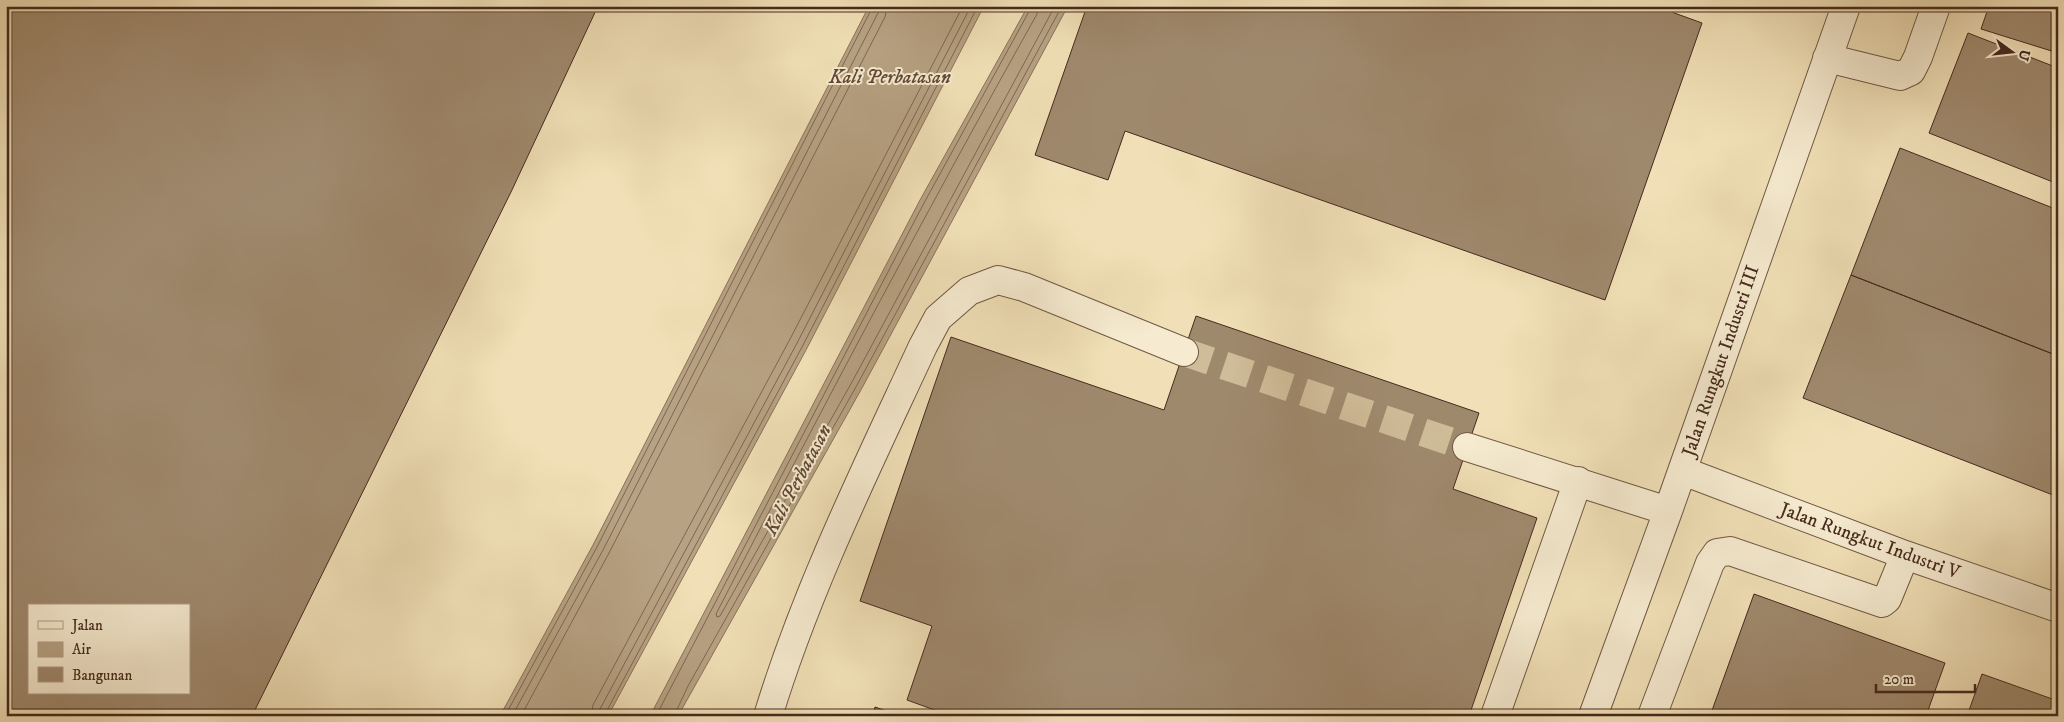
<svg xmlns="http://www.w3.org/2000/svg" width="2064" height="722" font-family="'IM FELL DW Pica',serif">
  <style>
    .water { fill: #b7a283; stroke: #8a725a }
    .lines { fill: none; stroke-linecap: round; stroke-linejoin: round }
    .shore { stroke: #7e6650; stroke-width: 1 }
    .building { fill: #9f896d; stroke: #462a1d; fill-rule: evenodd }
    .minor-tunnel { stroke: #cfbc98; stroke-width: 28; stroke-dasharray: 28 14; stroke-linecap: butt }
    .minor-casing { stroke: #715844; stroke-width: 30 }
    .minor { stroke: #f6ebd0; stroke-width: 28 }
    .labels { text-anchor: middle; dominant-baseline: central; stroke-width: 4; stroke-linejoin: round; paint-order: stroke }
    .street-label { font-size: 19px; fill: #462a1d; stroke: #f6ebd0 }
    .water-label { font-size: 20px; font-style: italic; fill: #624836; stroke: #f6ebd0 }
  </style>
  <rect width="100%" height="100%" fill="#f1e0b7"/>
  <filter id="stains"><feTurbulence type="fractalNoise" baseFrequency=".004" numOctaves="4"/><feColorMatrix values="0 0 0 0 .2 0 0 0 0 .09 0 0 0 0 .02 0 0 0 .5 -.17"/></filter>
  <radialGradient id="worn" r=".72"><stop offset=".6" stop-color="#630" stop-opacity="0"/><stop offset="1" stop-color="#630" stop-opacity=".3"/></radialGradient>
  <path class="water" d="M869,6H984L806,350L608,716H500L593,545Z
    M1028,6H1068L862,388L678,716H650L920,200Z"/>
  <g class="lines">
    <path class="shore" d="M1038,6L1037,14C926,212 820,412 716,614L717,617L720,616L852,382L1055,6
      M505,716L597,547L873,6
      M512,716L603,550L878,13L880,6
      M521,716L609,553L885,17L887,6
      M591,716L593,705L789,341L963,6
      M598,716L600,709L796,345L971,6
      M604,716L802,347L978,6
      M656,716L924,203L1032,6
      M674,716L688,686L857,385L1062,6"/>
  </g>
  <path class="building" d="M6,6H598L511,192L252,716H6ZM29,606H189V693H29Z
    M1087,6H1655L1702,23L1605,300L1125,131L1108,180L1035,155Z
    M1989,6H2058V53L1981,29Z
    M1968,33L2058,68V184L1929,133Z
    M1900,148L2058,210V356L1851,275Z
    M1851,275L2058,356V497L1803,398Z
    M1196,316L1479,413L1453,489L1537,518L1469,716H951L907,700L932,626L860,601L951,337L1164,410Z
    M1754,594L1945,663L1926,716H1710Z
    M1982,674L2058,701V716H1967Z
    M875,707L901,716H873Z"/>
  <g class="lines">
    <path class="minor-tunnel" d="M1184,352L1467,447"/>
    <defs>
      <path id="minor" d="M1827,58L1900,76L1911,71L1918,57L1936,6
        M1467,447L1668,511
        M1683,471L1905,555L2058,608
        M768,716C807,588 867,467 923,346L938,318L969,291L998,280L1024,287L1184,352
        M1495,716L1578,481
        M1593,716L1668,511L1846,6
        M1652,716L1710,563L1717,553L1730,551L1882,603L1887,599L1905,555"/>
    </defs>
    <use href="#minor" class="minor-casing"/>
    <use href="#minor" class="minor"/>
  </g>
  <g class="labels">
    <g class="street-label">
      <text transform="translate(1721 361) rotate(-71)">Jalan Rungkut Industri III</text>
      <text transform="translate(1870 541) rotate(20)">Jalan Rungkut Industri V</text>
    </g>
    <g class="water-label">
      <text x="890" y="77">Kali Perbatasan</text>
      <text transform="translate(798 480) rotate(-62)">Kali Perbatasan</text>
    </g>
  </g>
  <rect width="2064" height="722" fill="none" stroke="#f1e0b7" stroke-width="25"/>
  <rect x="8" y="8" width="2049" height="707" fill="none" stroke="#462a1d" stroke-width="2.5"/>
  <rect x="12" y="12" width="2039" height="697" fill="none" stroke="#462a1d"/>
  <rect x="28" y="604" width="162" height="90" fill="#f6ebd0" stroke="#b09e88"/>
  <rect x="38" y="621" width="25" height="8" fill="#f6ebd0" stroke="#b09e88"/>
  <text x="72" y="630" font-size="15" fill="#462a1d">Jalan</text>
  <rect x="38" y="642" width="25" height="15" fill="#b7a283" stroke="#b09e88"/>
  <text x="72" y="654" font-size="15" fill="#462a1d">Air</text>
  <rect x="38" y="667" width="25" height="15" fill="#9f896d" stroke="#b09e88"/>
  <text x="72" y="680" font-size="15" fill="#462a1d">Bangunan</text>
  <g transform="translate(2012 52) rotate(105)" stroke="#f6ebd0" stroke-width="4" paint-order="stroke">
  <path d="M0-4L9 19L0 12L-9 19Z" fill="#462a1d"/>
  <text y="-8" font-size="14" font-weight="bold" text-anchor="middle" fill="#462a1d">U</text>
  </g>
  <path d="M1876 684v8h99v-8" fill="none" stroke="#462a1d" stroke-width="2.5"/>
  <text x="1884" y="684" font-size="15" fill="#462a1d" stroke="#f6ebd0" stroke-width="4" paint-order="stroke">20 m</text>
  <rect width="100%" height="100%" filter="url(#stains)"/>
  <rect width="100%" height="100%" fill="url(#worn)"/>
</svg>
